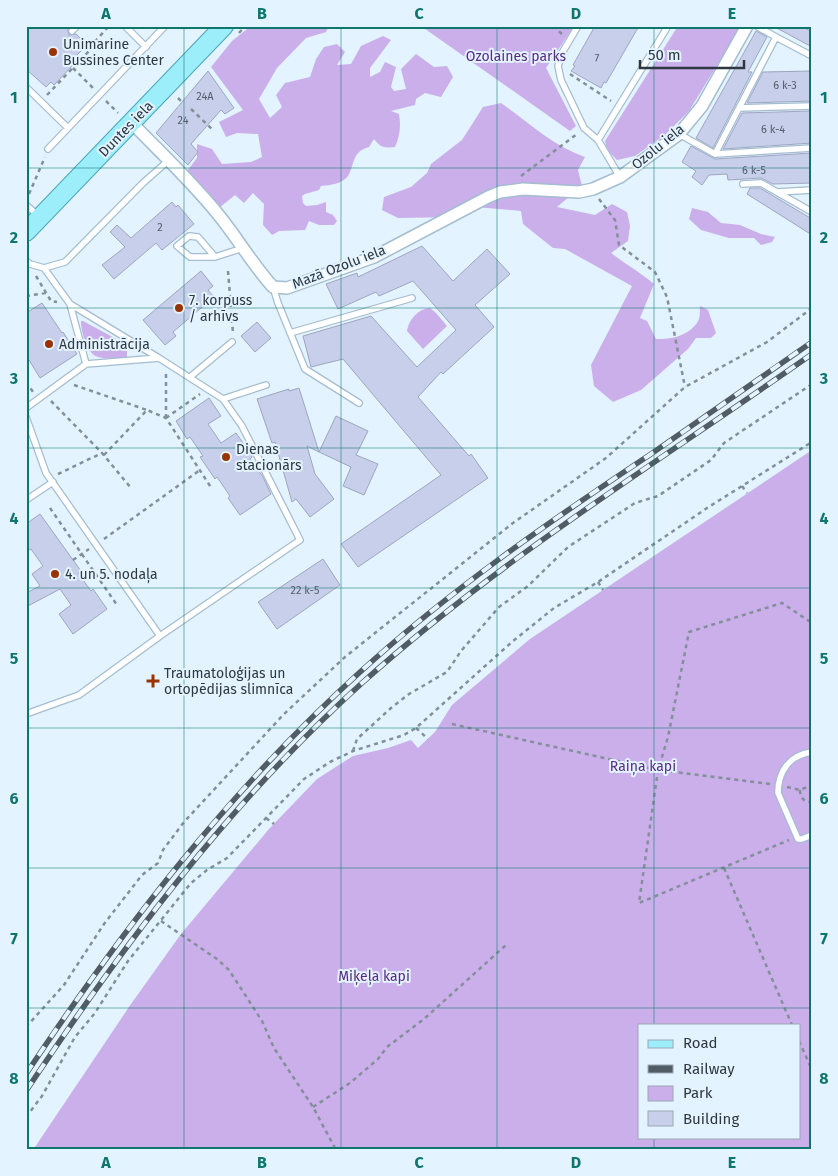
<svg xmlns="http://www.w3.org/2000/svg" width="838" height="1176" font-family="'Fira Sans',sans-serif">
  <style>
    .green { fill: #caafeb; fill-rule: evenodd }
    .building { fill: #c7cfeb; stroke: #9ea5c0 }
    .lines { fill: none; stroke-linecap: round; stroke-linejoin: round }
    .service-casing { stroke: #a4bdd1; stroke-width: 8 }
    .minor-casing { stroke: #a4bdd1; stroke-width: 14 }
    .primary-casing { stroke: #4ba6b8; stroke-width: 20 }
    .path { stroke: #838f99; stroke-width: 2.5; stroke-dasharray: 4 4; stroke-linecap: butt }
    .service { stroke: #fff; stroke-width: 5.5 }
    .minor { stroke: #fff; stroke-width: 11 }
    .primary { stroke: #9ceefb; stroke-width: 18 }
    .rail-casing { stroke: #515c65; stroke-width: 5.5 }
    .rail { stroke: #e3f3ff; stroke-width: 4; stroke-dasharray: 11; stroke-linecap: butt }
    .grid { fill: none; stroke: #0f766e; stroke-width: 1; stroke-opacity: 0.55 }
    .poi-dot { fill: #993402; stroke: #e3f3ff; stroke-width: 2 }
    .labels { text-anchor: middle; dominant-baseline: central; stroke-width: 4; stroke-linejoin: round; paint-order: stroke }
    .number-label { font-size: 11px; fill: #545e6b }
    .poi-label { font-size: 14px; fill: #2e3840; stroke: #e3f3ff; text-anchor: start }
    .park-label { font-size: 14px; fill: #582c7f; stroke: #e3f3ff }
    .street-label { font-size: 14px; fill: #2e3840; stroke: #e3f3ff }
    .neatline { fill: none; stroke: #0f766e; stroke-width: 2 }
    .grid-label { font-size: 16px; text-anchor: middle; font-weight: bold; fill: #0f766e }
  </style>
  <rect width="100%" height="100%" fill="#e3f3ff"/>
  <path class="green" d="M251,26H329L326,32L306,38L277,68L259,99L270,118L282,107L276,95L285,83L310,77L316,59L324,47L337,44L345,52L337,65L351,64L361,46L383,36L391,40L370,68V77L380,72L385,62L396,67L391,87L394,91L406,89L401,69L416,54L434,67L447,66L453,77L441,97L425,93L416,99L415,105L391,111L399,114C401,126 400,136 395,147C384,148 381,148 374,139L369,147C351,152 355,165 348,176C342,184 330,185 321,186L319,190L305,194L302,196L303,203L306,206L317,205L326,202V212L333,215L337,221L334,225H319L309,221L305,230L279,231L272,235L263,225L264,204L253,193L244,203L235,195L219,208L187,171L197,158V144L212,149L222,164L251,162L262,157L258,134L237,133L226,137L219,122L243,110L211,67L232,41Z
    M421,26H574L546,68L576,126L570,131Z
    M678,26H741L689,111L666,134L635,156L617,160L607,150L605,141Z
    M501,103C529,123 553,146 585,157L578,170L582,186L557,207L595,215L612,204L627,212L630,226L628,241L611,253C625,264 640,272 654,284L640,318L647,321L656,339C671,340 692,335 699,319C700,315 700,310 700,306L708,310L716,333L711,338H696L688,349L641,390L613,402L594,386L591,365L632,286L565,249L553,248L523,224L521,211L476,207L457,217L398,218L382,210L384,197L411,187L427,173L431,164L462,140L483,107Z
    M692,208L708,212L721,223L740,225L761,234L775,237L772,242L761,245L754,238H729L701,230L689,219Z
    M430,308L436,313L447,326L423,349L407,331C409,319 418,309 430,308Z
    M81,321H83L122,342L127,349V357C119,359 101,360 94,355C86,349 81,331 81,321Z
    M812,450V1150H33L131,1004L181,934L269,829L317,779L353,756L388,748L411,740L418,748L435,732L452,705L530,639ZM639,1025H799V1137H639Z"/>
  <path class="building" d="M26,26H67L69,35L76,34L87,45L73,59L76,62L54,85L51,82L46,87L26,69Z
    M595,26H639L606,83L604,82L601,88L571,71L575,66L573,65Z
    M766,26H801L812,32V47L773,26L772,29Z
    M756,31L767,37L748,72H752L713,148L696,138Z
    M208,71L234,108L225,114L221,110L191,144L198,152L188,165L156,133Z
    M812,71V101L747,103L763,72Z
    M812,111V143L723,149L742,113Z
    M691,146L715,159L812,153V183L773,184L761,178L728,180L727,174L709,175L702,185L692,177L696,171L682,162Z
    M750,188H760L812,219V235L747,194Z
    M172,202L176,207L178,205L194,224L162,250L156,243L114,279L102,265L125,247L110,232L117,225L131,238Z
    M422,246L453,281L487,249L510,274L475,305L494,327L443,374L441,372L418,397L469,456L471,454L488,478L358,567L341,544L441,475L343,359L311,367L303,336L371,316L417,367L456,330L413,281L379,296L376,292L338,309L326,284L357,273L358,277Z
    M201,271L213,286L208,290L214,297L173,332L176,336L165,345L143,320Z
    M42,303L62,333L63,332L77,354L40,378L26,355V313Z
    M257,322L271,338L255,352L241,336Z
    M299,388L319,452L307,446L315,474L334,499L310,517L296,499L292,502L275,442L272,443L257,399L289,389V391Z
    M209,398L221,416L208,424L221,443L236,433L251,454L252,457L250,459L263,477L271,494L240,515L228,498L230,496L217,477L215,479L200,457L203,456L190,437L187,439L176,421Z
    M336,416L368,431L356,455L378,464L364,495L343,486L351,467L319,452Z
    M40,514L81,571L78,573L91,591L93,589L107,609L73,634L59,614L71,605L60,589L26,607V593L40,586L32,574L43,566L31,549L26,552V524Z
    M323,559L340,585L277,629L258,602Z"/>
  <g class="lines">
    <defs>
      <path id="service" d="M125,26L146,47
        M578,26L562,53L558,66L561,80L584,128L598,140L620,177
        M758,27L776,37
        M72,31L77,26
        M26,87L68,128
        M739,108L812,106
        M679,134L715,154L776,37L812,56
        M598,140L668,26
        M48,149L165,26
        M715,154L812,148
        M743,184L761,183L812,212
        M777,192L812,190
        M26,205L39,216
        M215,257H190L177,246L189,236L198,237L215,257L243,248
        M26,261L30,264L44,268L65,262L143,183L169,160
        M44,268L70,304L159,358L86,364
        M273,287L278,303L305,369L359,403
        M290,333L412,298
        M159,358L223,399L266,385
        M190,377L232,342
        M26,408L86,364L70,304
        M26,417L46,473L160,636
        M26,500L53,482
        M26,714L79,695L160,636L300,540L242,426L223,399
        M812,752C789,755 778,772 778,793L798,839H802L812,835"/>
      <path id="minor" d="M132,123C161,153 191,181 217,213C237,237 252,264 273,287L287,288L374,257L488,197L500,192L523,189L579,192L593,189L620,177L679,134L702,106L747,26"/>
      <path id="primary" d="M26,232L224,26"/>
    </defs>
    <use href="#service" class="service-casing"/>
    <use href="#minor" class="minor-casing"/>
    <use href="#primary" class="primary-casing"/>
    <path class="path" d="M553,26L563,35
      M239,33L245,26
      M73,68L93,88
      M570,74L611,101
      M47,95L89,51L90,47L109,26
      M178,98L182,102
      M106,101L118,113
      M191,109L212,129
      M521,176L577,134
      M29,194L45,157
      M599,199L615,220L619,245L655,272L667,297L685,387
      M228,271L233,333
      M36,276L51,301L57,302
      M26,296L46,293
      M26,382L33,392
      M74,385L147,410
      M51,401L102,453L131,488
      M166,418V374
      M166,418L200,394
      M104,455L147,410L166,418L212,489
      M58,474L102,453
      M742,486L747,493
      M50,508L117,605
      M104,539L200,470
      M73,560L89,549
      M598,582L603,590
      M452,724L658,770L668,737L689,632L782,603L812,623
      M416,728L428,739
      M353,751L357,739L391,708L409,694L447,672L461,651L499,607L528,586L568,547L635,503L658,496L711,460L724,443L812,384
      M770,784L658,770L639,903L789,840
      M787,787L800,790L812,785
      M800,790C800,798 804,802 812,802
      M266,818L274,824
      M724,868L792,1025
      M161,921L217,959L229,970L262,1021L274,1048L313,1107L336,1150
      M26,1027L64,985L104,924L142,875L158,863L163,850L184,822L284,714L345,657L513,523L606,458L685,387L767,342L812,308
      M799,1041L812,1070
      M313,1107L350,1083L378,1059L387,1047L424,1019L506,945
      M26,1117L42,1096L75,1037L95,1013L128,961L191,883L207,870L227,858L304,779L330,762L353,751L404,735L416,728L513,641L554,608L598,582L707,508L812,442"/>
    <use href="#service" class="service"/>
    <use href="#minor" class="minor"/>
    <use href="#primary" class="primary"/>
    <defs>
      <path id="rail" d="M26,1074C124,927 228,792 359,673C449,591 550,521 651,454C705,417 758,379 812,342
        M26,1091C124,944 230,802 362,683C501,558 660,461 812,354"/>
    </defs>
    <use href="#rail" class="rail-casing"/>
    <use href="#rail" class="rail"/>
  </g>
  <path class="grid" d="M184,26V1150M341,26V1150M497,26V1150M654,26V1025M26,168H812M26,308H812M26,448H812M26,588H812M26,728H812M26,868H812M26,1008H812M654,1137V1150"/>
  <g class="poi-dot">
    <circle cx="53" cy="52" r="5"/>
    <circle cx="179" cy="308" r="5"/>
    <circle cx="49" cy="344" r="5"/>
    <circle cx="226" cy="457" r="5"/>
    <circle cx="55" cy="574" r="5"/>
    <path d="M150.5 673.5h5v5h5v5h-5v5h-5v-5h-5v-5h5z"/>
  </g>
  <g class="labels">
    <g class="number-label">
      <text x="597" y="58">7</text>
      <text x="785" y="85">6 k-3</text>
      <text x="205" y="96">24A</text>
      <text x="183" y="120">24</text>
      <text x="773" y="129">6 k-4</text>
      <text x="754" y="170">6 k-5</text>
      <text x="160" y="227">2</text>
      <text x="305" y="590">22 k-5</text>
    </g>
    <g class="poi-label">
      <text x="63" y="44">Unimarine<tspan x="63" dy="16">Bussines Center</tspan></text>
      <text x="189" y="300">7. korpuss<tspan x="189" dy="16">/ arhīvs</tspan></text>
      <text x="59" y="344">Administrācija</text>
      <text x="236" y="449">Dienas<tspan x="236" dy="16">stacionārs</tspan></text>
      <text x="65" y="574">4. un 5. nodaļa</text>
      <text x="164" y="673">Traumatoloģijas un<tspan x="164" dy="16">ortopēdijas slimnīca</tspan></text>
    </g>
    <g class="park-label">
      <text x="516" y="56">Ozolaines parks</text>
      <text x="643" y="766">Raiņa kapi</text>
      <text x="374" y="976">Miķeļa kapi</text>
    </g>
    <g class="street-label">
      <text transform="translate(126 129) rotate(-46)">Duntes iela</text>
      <text transform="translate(658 147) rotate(-39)">Ozolu iela</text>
      <text transform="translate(339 267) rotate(-21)">Mazā Ozolu iela</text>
    </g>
  </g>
  <rect width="838" height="1176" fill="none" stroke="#e3f3ff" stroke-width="55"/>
  <rect x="638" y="1024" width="162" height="115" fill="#e3f3ff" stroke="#9ba8b3"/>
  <rect x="648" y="1040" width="25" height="8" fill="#9ceefb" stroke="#9ba8b3"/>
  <text x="683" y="1048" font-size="15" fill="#2e3840">Road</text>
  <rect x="648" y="1065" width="25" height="8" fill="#515c65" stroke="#9ba8b3"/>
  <text x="683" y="1074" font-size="15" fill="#2e3840">Railway</text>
  <rect x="648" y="1086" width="25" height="15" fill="#caafeb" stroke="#9ba8b3"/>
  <text x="683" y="1098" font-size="15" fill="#2e3840">Park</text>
  <rect x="648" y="1111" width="25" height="15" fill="#c7cfeb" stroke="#9ba8b3"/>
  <text x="683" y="1124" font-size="15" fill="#2e3840">Building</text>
  <path d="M640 60v8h104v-8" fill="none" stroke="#2e3840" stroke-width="2.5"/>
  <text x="648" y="60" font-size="15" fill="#2e3840" stroke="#e3f3ff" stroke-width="4" paint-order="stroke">50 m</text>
  <rect x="28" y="28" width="782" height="1120" class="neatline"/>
  <g class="grid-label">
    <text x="106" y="19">A</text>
    <text x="262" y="19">B</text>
    <text x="419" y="19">C</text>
    <text x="576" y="19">D</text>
    <text x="732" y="19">E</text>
    <text x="14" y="103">1</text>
    <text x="824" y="103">1</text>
    <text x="14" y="243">2</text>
    <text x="824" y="243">2</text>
    <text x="14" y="384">3</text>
    <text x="824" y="384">3</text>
    <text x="14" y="524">4</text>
    <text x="824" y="524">4</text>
    <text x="14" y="664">5</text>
    <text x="824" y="664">5</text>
    <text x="14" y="804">6</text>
    <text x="824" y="804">6</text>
    <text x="14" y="944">7</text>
    <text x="824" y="944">7</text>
    <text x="14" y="1084">8</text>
    <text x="824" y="1084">8</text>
    <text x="106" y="1168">A</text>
    <text x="262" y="1168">B</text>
    <text x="419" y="1168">C</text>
    <text x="576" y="1168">D</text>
    <text x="732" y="1168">E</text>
  </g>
</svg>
